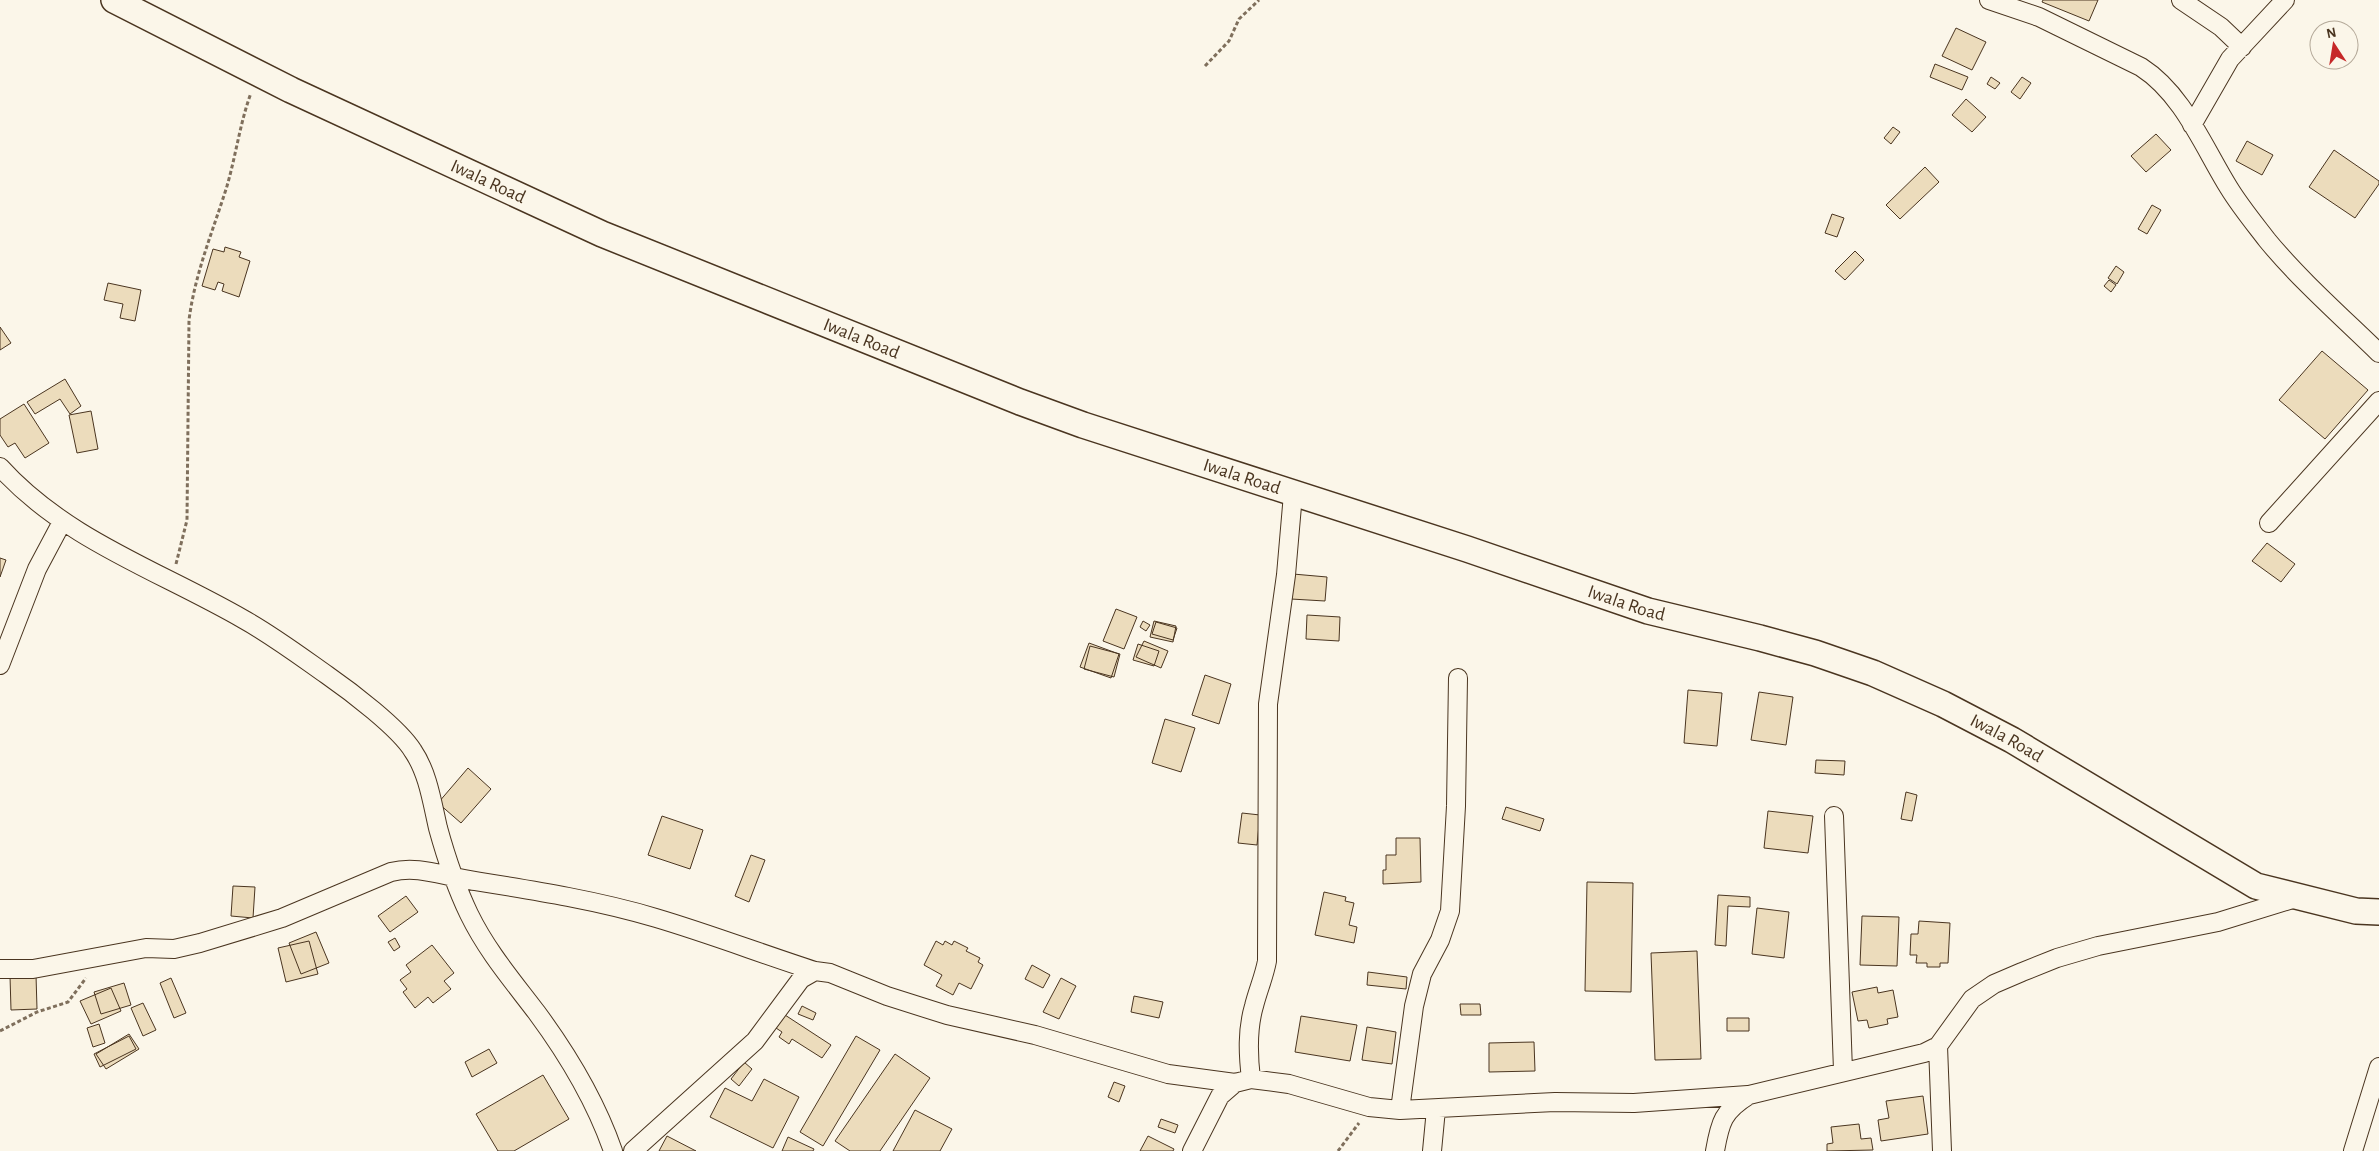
<svg xmlns="http://www.w3.org/2000/svg" width="2379" height="1151" font-family="'Alegreya Sans',sans-serif">
  <style>
    .building { fill: #ecdcbc; stroke: #4a3520 }
    .lines { fill: none; stroke-linecap: round; stroke-linejoin: round }
    .street-casing { stroke: #4a3520; stroke-width: 20 }
    .secondary-casing { stroke: #4a3520; stroke-width: 28 }
    .path { stroke: #7f6f5c; stroke-width: 3; stroke-dasharray: 4 2.5; stroke-linecap: butt }
    .street { stroke: #fbf6e9; stroke-width: 18 }
    .secondary { stroke: #fbf6e9; stroke-width: 25 }
    .labels { text-anchor: middle; dominant-baseline: central; stroke-width: 4; stroke-linejoin: round; paint-order: stroke }
    .street-label { font-size: 19px; fill: #4a3520; stroke: #fbf6e9 }
  </style>
  <rect width="100%" height="100%" fill="#fbf6e9"/>
  <path class="building" d="M2043,0H2098L2089,21L2042,2Z
    M1956,28L1986,42L1972,70L1942,56Z
    M1935,64L1968,77L1962,90L1930,77Z
    M1991,77L2000,83L1995,89L1987,84Z
    M2022,77L2031,83L2020,99L2011,92Z
    M1966,99L1986,117L1972,132L1952,115Z
    M1893,127L1900,132L1891,144L1884,138Z
    M2156,134L2171,150L2146,172L2131,156Z
    M2247,141L2273,155L2262,175L2236,161Z
    M2334,150L2379,181V184L2355,218L2309,187Z
    M1925,167L1939,182L1900,219L1886,205Z
    M2152,205L2161,210L2147,234L2138,229Z
    M1832,214L1844,218L1837,237L1825,233Z
    M225,247L241,252L239,257L250,261L239,297L222,291L224,284L218,282L215,290L202,286L213,249L224,252Z
    M1855,251L1864,260L1845,280L1835,271Z
    M2116,266L2124,272L2117,284L2108,278Z
    M2109,280L2116,285L2111,292L2104,286Z
    M108,283L141,290L135,321L120,318L123,304L104,300Z
    M0,327L11,343L0,350Z
    M2322,351L2368,390L2325,439L2279,400Z
    M65,379L81,406L70,414L60,399L35,414L27,402Z
    M24,404L49,443L25,458L15,443L8,447L0,435V419Z
    M91,411L98,449L77,453L69,415Z
    M2267,543L2295,564L2281,582L2252,561Z
    M0,558L6,560L0,577Z
    M1293,574L1327,577L1325,601L1291,599Z
    M1116,609L1137,617L1124,649L1103,641Z
    M1307,615L1340,617L1339,641L1306,639Z
    M1143,621L1150,625L1146,631L1140,627Z
    M1154,621L1176,626L1173,642L1150,637Z
    M1156,622L1177,628L1173,640L1152,634Z
    M1144,641L1168,651L1161,668L1136,657Z
    M1089,643L1119,654L1111,678L1080,667Z
    M1138,644L1159,651L1154,666L1133,660Z
    M1090,646L1120,654L1114,677L1084,669Z
    M1205,675L1231,684L1219,724L1192,715Z
    M1688,690L1722,693L1717,746L1684,743Z
    M1759,692L1793,697L1786,745L1751,740Z
    M1165,719L1195,728L1181,772L1152,763Z
    M1816,760L1845,761L1844,775L1815,773Z
    M468,768L491,789L461,823L438,803Z
    M1906,792L1917,795L1912,821L1901,819Z
    M1506,807L1544,819L1540,831L1502,819Z
    M1768,811L1813,816L1808,853L1764,848Z
    M1242,813L1260,815L1257,845L1238,843Z
    M662,816L703,830L690,869L648,855Z
    M1396,838H1420L1421,882L1383,884V870H1386V855H1396Z
    M751,855L765,860L749,902L735,896Z
    M1587,882L1633,883L1631,992L1585,991Z
    M233,886L255,887L253,918L231,916Z
    M1324,892L1346,897L1345,901L1354,903L1349,925L1357,927L1354,943L1315,935Z
    M1718,895L1750,897V907L1728,906L1726,946L1715,945Z
    M406,896L418,912L390,932L378,916Z
    M1757,908L1789,912L1784,958L1752,954Z
    M1862,916L1899,917L1897,966L1860,965Z
    M1919,921L1950,923L1948,963H1940V967H1927V963H1916L1917,955H1910L1911,934H1918Z
    M316,932L329,963L301,974L289,943Z
    M395,938L400,947L394,951L388,942Z
    M309,941L318,974L286,982L278,948Z
    M936,941L943,945L945,941L952,945L954,941L968,948L966,951L980,958L978,962L983,965L971,989L959,983L953,995L936,986L942,975L924,965Z
    M432,945L454,973L444,981L451,989L433,1003L428,997L415,1008L403,992L407,989L400,980L411,972L406,965Z
    M1697,951L1701,1059L1655,1060L1651,953Z
    M1032,965L1050,975L1043,988L1025,979Z
    M1368,972L1407,977L1406,989L1367,985Z
    M36,975L37,1009L11,1010L10,976Z
    M171,978L186,1013L174,1018L160,983Z
    M1061,978L1076,986L1059,1019L1043,1012Z
    M124,983L131,1005L101,1014L94,992Z
    M1877,987L1878,993L1893,990L1898,1017L1887,1019L1888,1024L1869,1028L1867,1020L1858,1021L1852,992Z
    M111,988L121,1011L91,1024L80,1001Z
    M1134,996L1163,1002L1159,1018L1131,1012Z
    M143,1003L156,1030L143,1036L131,1008Z
    M1460,1004H1480L1481,1015H1461Z
    M802,1006L816,1013L813,1020L798,1014Z
    M785,1015L831,1045L822,1058L792,1039L789,1044L779,1037L782,1032L776,1028Z
    M1301,1016L1357,1025L1350,1061L1295,1052Z
    M1727,1018H1749V1031H1727Z
    M99,1024L105,1043L93,1047L87,1028Z
    M1367,1027L1396,1032L1392,1064L1362,1060Z
    M129,1034L139,1049L106,1069L96,1054Z
    M129,1036L136,1049L100,1067L94,1054Z
    M856,1036L880,1050L823,1146L800,1132Z
    M1534,1042L1535,1071L1489,1072V1043Z
    M489,1049L497,1063L472,1077L465,1062Z
    M895,1054L930,1078L880,1151H850L835,1141Z
    M744,1062L752,1069L739,1086L731,1079Z
    M543,1075L569,1119L514,1151H498L476,1114Z
    M764,1079L799,1097L773,1148L710,1117L725,1088L752,1101Z
    M1114,1082L1125,1086L1119,1102L1108,1097Z
    M1923,1096L1928,1134L1881,1141L1878,1120L1889,1118L1886,1101Z
    M915,1110L952,1129L940,1151H893Z
    M1161,1119L1178,1125L1175,1133L1158,1127Z
    M1859,1124L1861,1139L1871,1138L1873,1150L1827,1151V1144L1833,1143L1831,1127Z
    M667,1136L696,1151H659Z
    M1148,1136L1174,1149L1173,1151H1140Z
    M788,1137L814,1149L813,1151H782Z"/>
  <g class="lines">
    <defs>
      <path id="street" d="M1989,0L2039,17L2141,67C2183,94 2203,146 2229,188C2240,206 2254,223 2267,240C2299,279 2342,317 2379,353
        M2181,0L2221,27L2242,47
        M2192,125L2230,59L2285,0
        M0,467C66,540 160,571 243,619C272,635 300,656 327,675C350,691 399,728 413,751C428,773 432,802 438,828C446,857 456,887 469,914C487,951 512,980 537,1013C568,1055 596,1102 613,1151
        M2269,523L2379,401
        M0,665L37,569L62,522
        M1834,816L1843,1071
        M0,969H33L146,948L174,949L200,943L282,918L391,872C418,865 442,876 469,880C531,890 596,900 656,918C710,934 762,954 815,971
        M1938,1046L1942,1151
        M1251,1079C1248,1054 1247,1030 1254,1006C1258,990 1264,977 1267,961L1268,704L1286,575L1293,494
        M1400,1110L1414,1006L1422,974L1440,940L1450,911L1456,806L1458,678
        M633,1151L755,1041L801,979L815,971L830,973L887,996L947,1015L1035,1035L1168,1074L1235,1083
        M1192,1151L1220,1096L1235,1083L1251,1079L1289,1084L1369,1107L1400,1110L1555,1102L1634,1103L1748,1095
        M1432,1151L1436,1109
        M1715,1151C1720,1122 1723,1111 1749,1095L1924,1053L1938,1046L1972,999L1994,984L2022,972L2057,958L2098,946L2218,922L2299,897
        M2353,1151L2379,1067"/>
      <g id="secondary">
        <path id="s1" d="M114,0L291,90L602,234L1020,402L1083,425L1467,549L1648,611L1760,638L1815,653L1873,673L1943,704L2012,740L2256,886L2356,911L2379,912"/>
      </g>
    </defs>
    <use href="#street" class="street-casing"/>
    <use href="#secondary" class="secondary-casing"/>
    <path class="path" d="M1205,66L1229,41L1239,19L1259,0
      M176,564L187,520L189,320C195,273 213,231 227,186C236,155 240,123 251,93
      M0,1031L37,1012L68,1002L86,978
      M1338,1151L1359,1123"/>
    <use href="#street" class="street"/>
    <use href="#secondary" class="secondary"/>
  </g>
  <g class="labels">
    <g class="street-label">
      <text stroke="none"><textPath href="#s1" startOffset="416">Iwala Road</textPath></text>
      <text stroke="none"><textPath href="#s1" startOffset="821">Iwala Road</textPath></text>
      <text stroke="none"><textPath href="#s1" startOffset="1226">Iwala Road</textPath></text>
      <text stroke="none"><textPath href="#s1" startOffset="1631">Iwala Road</textPath></text>
      <text stroke="none"><textPath href="#s1" startOffset="2036">Iwala Road</textPath></text>
    </g>
  </g>
  <g transform="translate(2334 45) rotate(348)"><circle r="24" fill="#fbf6e9" stroke="#b4a999"/>
  <path d="M0-4L9 19L0 12L-9 19Z" fill="#c62828"/>
  <text y="-8" font-size="14" font-weight="bold" text-anchor="middle" fill="#4a3520">N</text>
  </g>
</svg>
